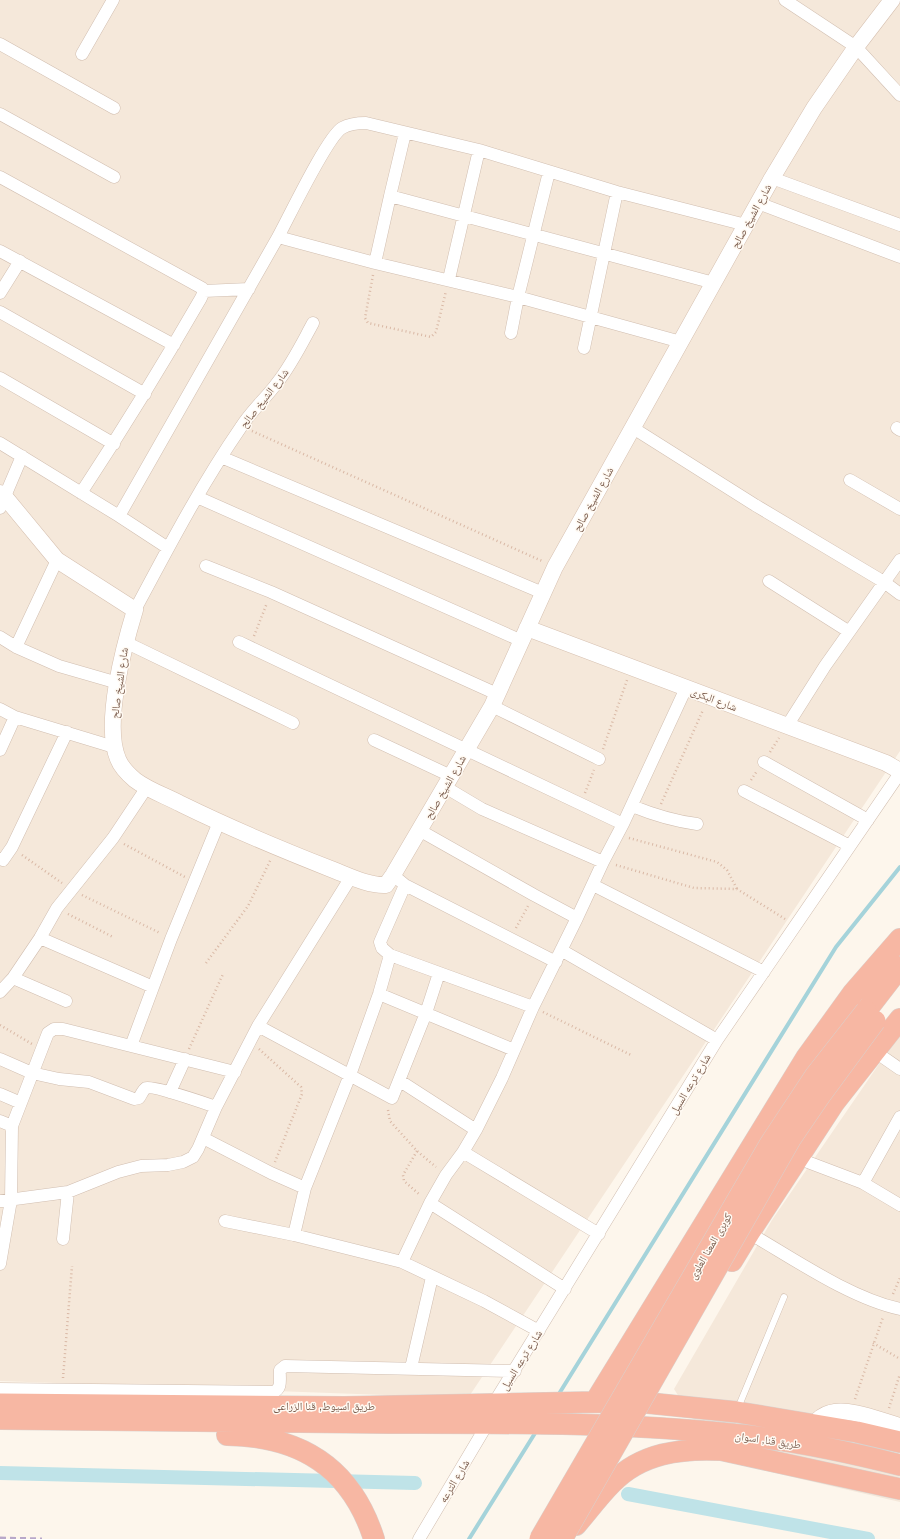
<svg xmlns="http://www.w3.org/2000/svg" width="900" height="1539" font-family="Arial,'Noto Naskh Arabic',sans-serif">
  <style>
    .residential { fill: #f5e8da }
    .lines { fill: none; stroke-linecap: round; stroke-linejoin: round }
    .stream { stroke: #a5d3da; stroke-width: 4 }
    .canal { stroke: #bfe3e8; stroke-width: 14 }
    .lane-casing { stroke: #d1beb0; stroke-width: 7 }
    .street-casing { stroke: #d1beb0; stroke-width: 13 }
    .secondary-casing { stroke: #d6c0b0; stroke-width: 17 }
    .highway-casing { stroke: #dad1cd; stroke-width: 22 }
    .path { stroke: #d9b8a5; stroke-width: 2.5; stroke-dasharray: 1 3; stroke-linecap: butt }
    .lane { stroke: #fff; stroke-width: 6 }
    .street { stroke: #fff; stroke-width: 12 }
    .secondary { stroke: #fff; stroke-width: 16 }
    .highway { stroke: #f7b7a3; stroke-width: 21 }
    .rail { stroke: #b9a8c9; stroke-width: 3; stroke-dasharray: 6 4; stroke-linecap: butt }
    .highway-bridge-casing { stroke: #dad1cd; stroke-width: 22; stroke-linecap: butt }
    .highway-bridge { stroke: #f7b7a3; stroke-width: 21 }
    .labels { text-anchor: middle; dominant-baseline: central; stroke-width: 3; stroke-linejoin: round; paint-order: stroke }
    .street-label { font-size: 11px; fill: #7a5c4d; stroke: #fffaf3 }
  </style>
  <rect width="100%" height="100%" fill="#fdf6ec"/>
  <path class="residential" d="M0,0H900V751L468,1398L0,1381Z
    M900,1035V1502L719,1460L674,1389L772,1220L890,1048Z"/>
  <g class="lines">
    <path class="stream" d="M557,1397L836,947L900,867
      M469,1539L537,1430"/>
    <path class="canal" d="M0,1473L415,1483
      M628,1494L868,1539"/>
    <defs>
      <path id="lane" d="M738,1408L784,1297"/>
      <path id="street" d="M785,0L856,47L900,95
        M0,44L114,108
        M82,54L113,0
        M0,114L114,177
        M0,177L202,288L204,291L249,289
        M772,178L900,225
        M390,196L405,133
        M758,203L900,257
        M0,251L174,345
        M375,263L390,196L714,283
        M449,279L479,150
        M0,293L20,261
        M0,312L145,394
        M511,333L518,297L549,172
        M681,342L518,297L375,263L278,237C289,217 327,137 342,128C349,124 358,123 366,123L479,150L617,192L746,225
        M584,348L617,192
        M0,378L114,444
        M633,428L755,505L884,582L900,594
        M897,428L900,430
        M0,443L119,516L168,548
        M221,457L543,593
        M850,480L900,509
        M81,493C123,429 163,364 201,298L204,291
        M197,497L522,641
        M0,508L22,456
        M119,516L278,237
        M206,566L271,592L497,694
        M769,581L848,631
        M135,610C168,548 201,485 241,427C251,411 266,398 277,383C292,364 302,343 313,323
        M0,637L16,647L59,666L118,683
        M125,642L293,723
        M239,642L623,824
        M16,647L57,560
        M492,706L599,759
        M0,709L15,717L114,747
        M787,726L825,666L900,560
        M374,740L451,776
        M0,750L15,717
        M764,762L868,820
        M445,787L482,809L603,862
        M744,791L850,846
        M632,806C654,815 674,821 697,824
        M419,830L534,895L577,918
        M0,859L3,860L12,847L67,732
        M399,880L405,885L556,962
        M405,885L380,942L382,948L390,955L533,1007
        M593,885L764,972
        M40,938L153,987
        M561,950L717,1040
        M13,978L66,1001
        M0,992L13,978L40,938L57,908L113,838L147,787
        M379,994L514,1050
        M258,1026L392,1098L426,1013L439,973
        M131,1046L171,939L219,822
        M874,1051L900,1069
        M0,1059L32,1073L59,1079L89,1082L134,1099L139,1098C141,1095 143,1090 146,1088C153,1085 207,1104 216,1107
        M400,1081L476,1130
        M170,1092L185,1059
        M0,1094L21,1103
        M0,1121L12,1126
        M203,1138L271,1173L305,1188
        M463,1152L599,1234
        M797,1158L863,1183L900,1205
        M863,1183L900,1117
        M0,1201L68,1192L118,1172L141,1166L168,1165L183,1162L193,1157L198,1149L216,1107L258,1026L351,877
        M430,1203L565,1289
        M225,1221L294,1235L402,1262L484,1301L539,1331
        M749,1233C794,1259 850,1298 900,1309
        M294,1235L305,1188L350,1075L379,994L390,955
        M63,1239L68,1192
        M402,1262L430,1203L446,1175L463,1152L476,1130L502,1078L533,1007L577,918L603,862L623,824L686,688
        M0,1264L11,1200L12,1126L48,1033L54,1029H63L235,1072
        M411,1368L432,1277
        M0,1389L273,1392C283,1389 279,1378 280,1370L285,1366L515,1371
        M494,1403L717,1040L900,773
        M419,1539L488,1423"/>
      <path id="secondary" d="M0,493L5,497L57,560L135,610C124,646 103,724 118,759C121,767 128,774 135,780C148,790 166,796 181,804C230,828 280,849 331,869C347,875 368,886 386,885L393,875L492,706L555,567L772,178L814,108L856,47L892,0
        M527,628L886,763L900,771
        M813,1425C818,1419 823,1415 830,1413C849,1407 881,1421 900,1426"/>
      <path id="highway" d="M866,1011L900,967
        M732,1261L749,1233L834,1103L900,1019
        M595,1402L806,1058L853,993L900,939
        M0,1404L344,1407L595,1402L648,1403L737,1412L857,1432L900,1442
        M0,1419C130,1420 260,1422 390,1423C515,1423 642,1422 766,1438C811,1444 856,1454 900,1465
        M227,1435C300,1436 351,1467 374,1539
        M576,1525C588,1511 599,1496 612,1483C641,1453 681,1448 721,1450L900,1489"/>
    </defs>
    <use href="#lane" class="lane-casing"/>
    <use href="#street" class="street-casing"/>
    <use href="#secondary" class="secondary-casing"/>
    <use href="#highway" class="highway-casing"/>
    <path class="path" d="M373,275L365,318L368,323L431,337L436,332L446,291
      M252,431L542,561
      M254,636L267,603
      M603,749L627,680
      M770,752L779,738
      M751,780L757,771
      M585,793L594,770
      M661,804L703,710
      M629,838L717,862L727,870L737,889
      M124,844L185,877
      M22,855L62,883
      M616,865L694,888L737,889L785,919
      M82,895L160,933
      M68,914L113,937
      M516,928L528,906
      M206,963L248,906L271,859
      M543,1012L631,1055
      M0,1025L32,1044
      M189,1049L223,974
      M259,1049L301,1087L302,1094L275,1162
      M388,1110L390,1121L417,1151L436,1167
      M417,1151L403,1175L404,1181L420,1195
      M893,1294L900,1278
      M873,1343L900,1359
      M63,1378L72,1266
      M855,1399L883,1317
      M889,1408L900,1374"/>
    <use href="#lane" class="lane"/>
    <use href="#street" class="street"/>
    <use href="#secondary" class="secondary"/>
    <use href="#highway" class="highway"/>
    <path class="rail" d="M0,1538L42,1539"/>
    <defs>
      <path id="highway-bridge" d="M540,1539L770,1144L815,1076L866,1011
        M562,1539L791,1138L819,1097L875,1021"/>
    </defs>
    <use href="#highway-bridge" class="highway-bridge-casing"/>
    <use href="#highway-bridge" class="highway-bridge"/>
  </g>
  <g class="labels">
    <g class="street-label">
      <text transform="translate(751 216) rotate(-61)">شارع الشيخ صالح</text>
      <text transform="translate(264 398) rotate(-52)">شارع الشيخ صالح</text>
      <text transform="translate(593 499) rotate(-61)">شارع الشيخ صالح</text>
      <text transform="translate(119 683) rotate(-82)">شارع الشيخ صالح</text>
      <text transform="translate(714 699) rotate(21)">شارع البكرى</text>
      <text transform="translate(445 787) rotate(-60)">شارع الشيخ صالح</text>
      <text transform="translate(690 1084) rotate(-59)">شارع ترعه السيل</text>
      <text transform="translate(710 1246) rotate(-60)">كوبرى المعنا العلوى</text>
      <text transform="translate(521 1360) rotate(-58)">شارع ترعه السيل</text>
      <text x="324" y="1406">طريق اسيوط, قنا الزراعى</text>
      <text transform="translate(768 1440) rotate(8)">طريق قنا, اسوان</text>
      <text transform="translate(454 1481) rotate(-59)">شارع الترعه</text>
    </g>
  </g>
</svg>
